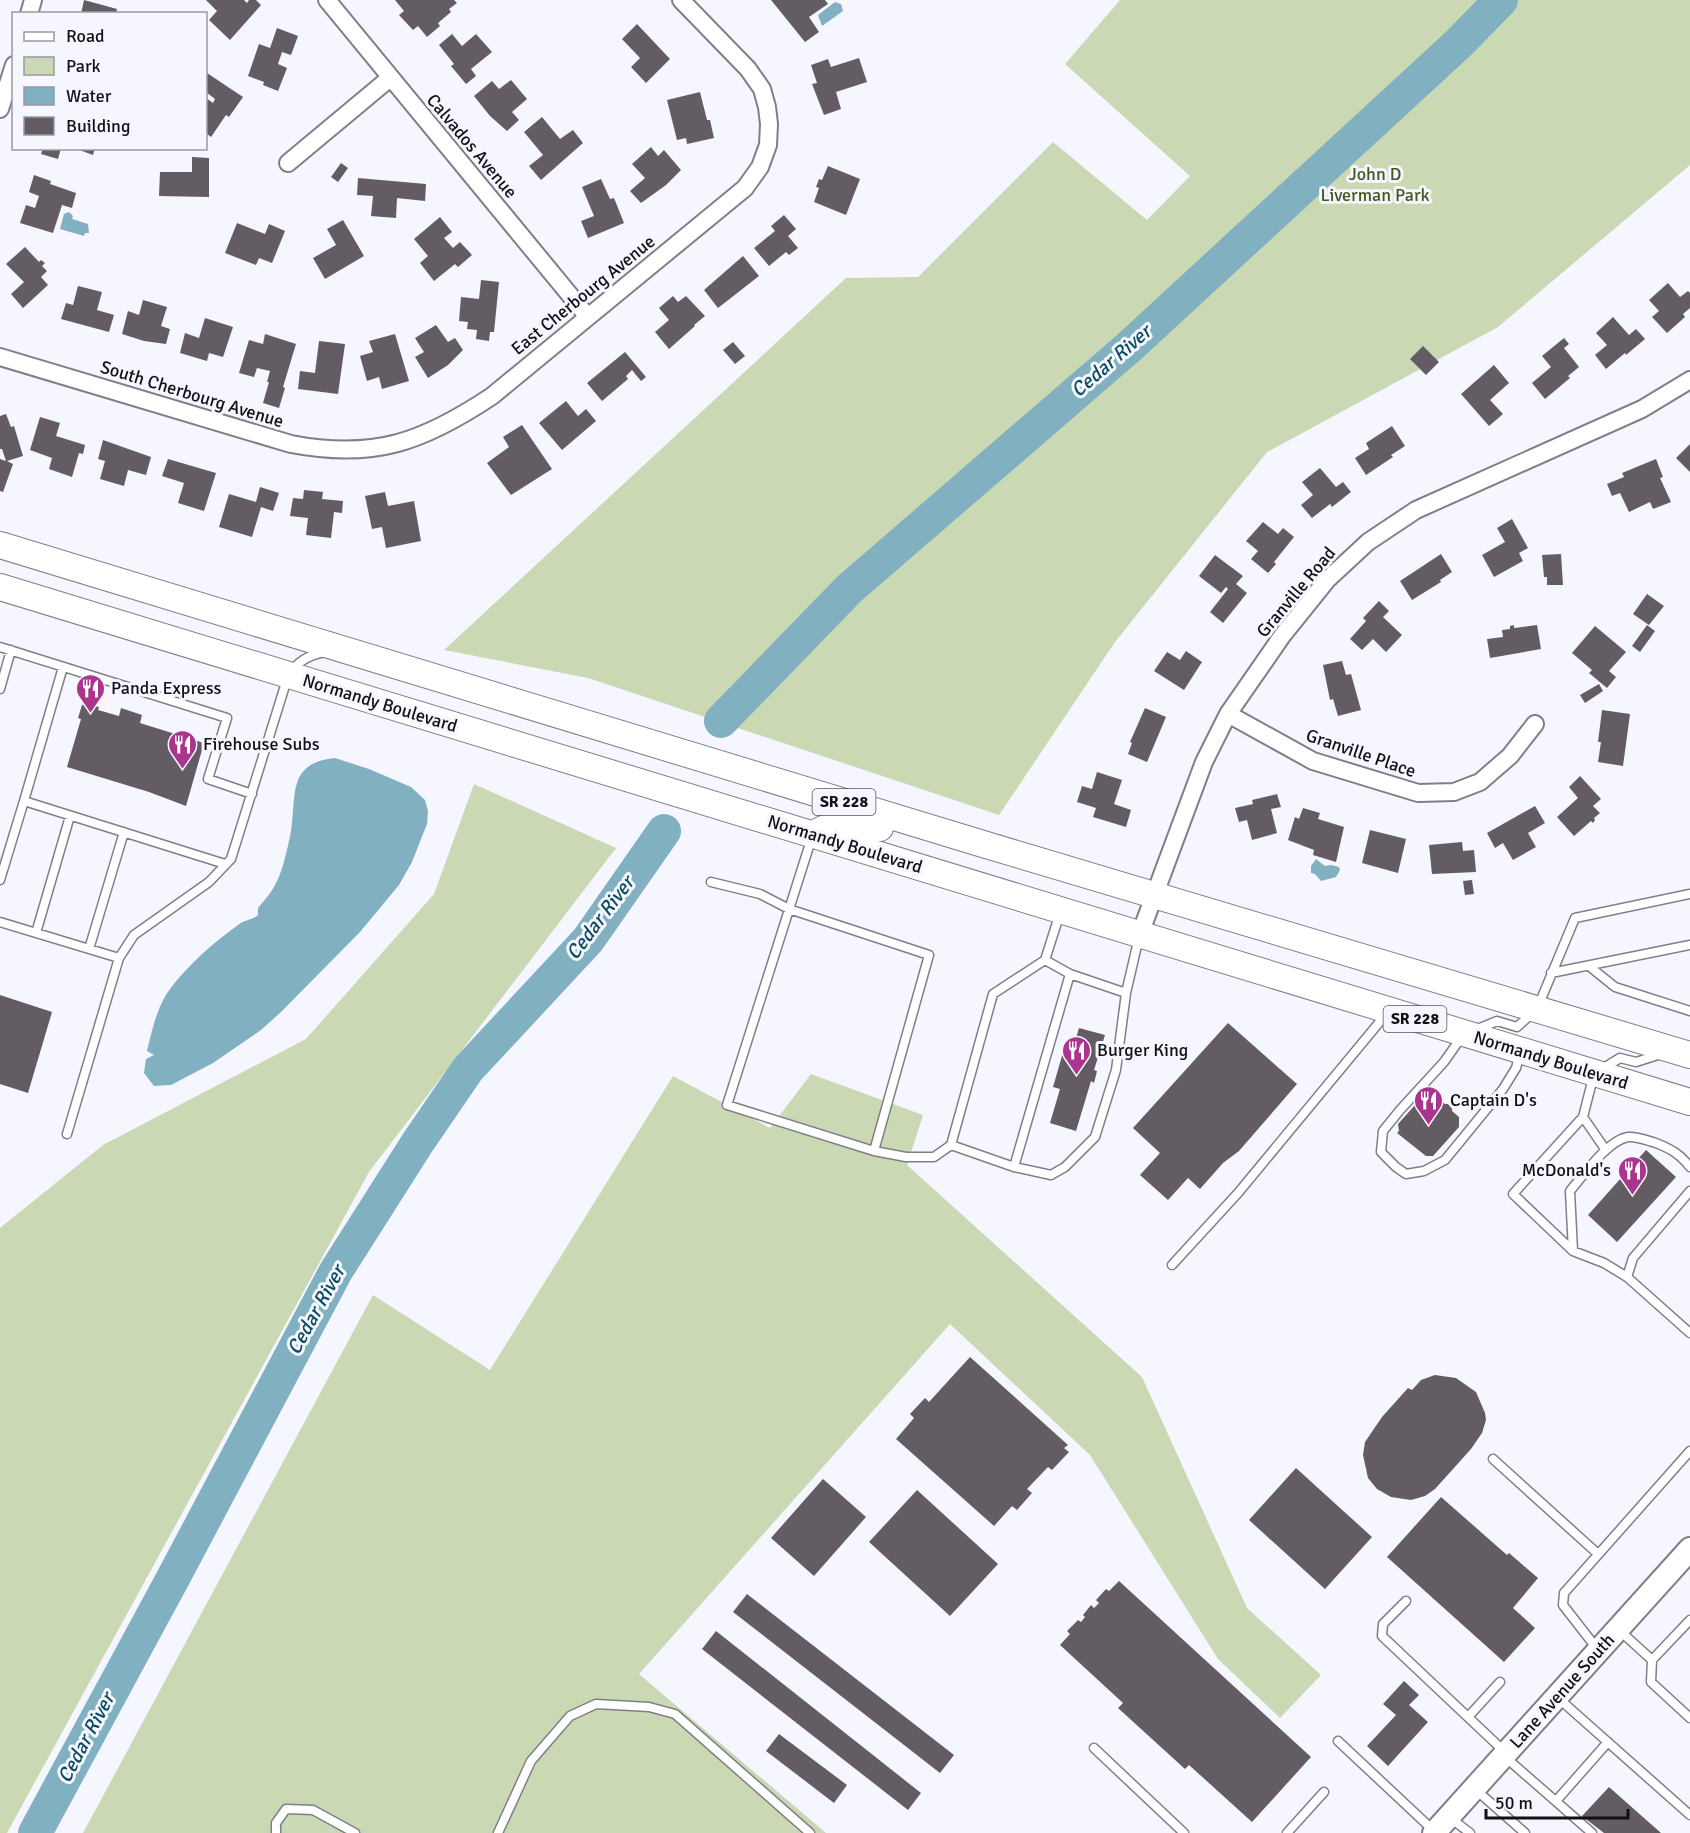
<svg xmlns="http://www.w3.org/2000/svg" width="1690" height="1833" font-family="Signika,sans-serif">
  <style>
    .green { fill: #cad9b3 }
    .water { fill: #81b0c1 }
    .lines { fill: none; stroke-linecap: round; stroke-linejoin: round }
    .river { stroke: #81b0c1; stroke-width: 34 }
    .building { fill: #635d63 }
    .lane-casing { stroke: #7f8087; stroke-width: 11 }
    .street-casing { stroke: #7f8087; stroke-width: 20 }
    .secondary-casing { stroke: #7f8087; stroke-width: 26 }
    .primary-casing { stroke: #7f8087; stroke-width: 28 }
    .lane { stroke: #fff; stroke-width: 8 }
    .street { stroke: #fff; stroke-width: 16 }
    .secondary { stroke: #fff; stroke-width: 22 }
    .primary { stroke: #fff; stroke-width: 26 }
    .labels { text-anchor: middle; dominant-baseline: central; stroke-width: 6; stroke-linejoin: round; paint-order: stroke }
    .shield { fill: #f5f6ff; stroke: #55565a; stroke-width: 1.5 }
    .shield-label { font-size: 16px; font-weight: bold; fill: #101113 }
    .street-label { font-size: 18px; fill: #101113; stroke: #f5f6ff }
    .park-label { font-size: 18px; fill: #44571e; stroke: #f5f6ff }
    .poi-label { font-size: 18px; fill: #101113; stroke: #f5f6ff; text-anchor: start }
    .water-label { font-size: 20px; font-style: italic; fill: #094c5f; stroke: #f5f6ff }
  </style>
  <rect width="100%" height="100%" fill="#f5f6ff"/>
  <path class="green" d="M1120,0H1690V165L1498,327L1267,452L1115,642L999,815L588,678L444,650L846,278L918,277L1053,142L1147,220L1190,176L1065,64Z
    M474,784L616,848L369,1172L7,1833H0V1228L103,1145L306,1039L434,894Z
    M811,1074L923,1115L907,1165L1142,1377L1247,1608L1321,1675L1280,1718L1218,1659L1090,1455L950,1324L639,1674L826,1833H83L373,1295L490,1370L673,1076L770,1128Z"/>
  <path class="water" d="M835,2L841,4L843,11L822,26L818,15Z
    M69,212L73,216L72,219L88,224L89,233H85L84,236L60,229L64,214Z
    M335,758L369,769L411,787L425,800L428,811L427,824L412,862L399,885L360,932L281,1012L261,1030L213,1063L171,1085L154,1086L144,1073L146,1059L154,1055L147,1051C152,1031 157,1006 170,989C188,965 213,943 238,925C244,920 252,920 258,915V908C264,901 271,893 275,885C282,873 286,854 289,841C299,803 282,763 335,758Z
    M1316,859L1325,866L1331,865L1339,867L1340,870L1336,877L1321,881L1315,874L1311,873V866Z"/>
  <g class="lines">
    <path class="river" d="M721,721L849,589L1128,348L1459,43L1501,0
      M35,1833L172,1580L336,1271L418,1142L468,1069L588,940L664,831"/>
  </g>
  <path class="building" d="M84,0L117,9L116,14H81Z
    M206,0H244L247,3L249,0H256L261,5L230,40L209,20L217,11Z
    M395,0H454L457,3L449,9L451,12L438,23L440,26L427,37L418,26L413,30L399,15L404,11Z
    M771,0H825L828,4L809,17L819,32L805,42Z
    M637,24L670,59L646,83L631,67L640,58L622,39Z
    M277,28L298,36L291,55L282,52L278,64L287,68L278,91L263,85L264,82L248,76L259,44L270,48Z
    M452,34L462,46L476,34L492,52L471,69L476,76L466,84L451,66L454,64L439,45Z
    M859,58L867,82L836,92L841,109L824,115L812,84L817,83L811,65L828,59L831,67Z
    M207,73L243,97L229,117L226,115L211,137L206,133V98L213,103L215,99L206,92Z
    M511,80L527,99L512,112L519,120L507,131L490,116L474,96L492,81L499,89Z
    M700,92L707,120H710L714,138L687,144L686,138L677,140L667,100Z
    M542,117L560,139L573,130L583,143L541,180L529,166L543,155L524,132Z
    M651,147L658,156L664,150L681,170L666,185L641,203L630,191L645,178L632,164Z
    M43,148H61L58,159L41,154Z
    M74,148H95L93,155Z
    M192,157L209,158V197L159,196L160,172H192Z
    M341,163L348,168L338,182L331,177Z
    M828,166L860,179L846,215L814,202L819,188L816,187L819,179L822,180Z
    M34,175L51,181L50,184L76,193L72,208L62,205L53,233L20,223L26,205L35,208L39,196L29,192Z
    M358,178L426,184L425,201L397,198L396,218L371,216L373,196L357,195Z
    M601,179L610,199L614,198L624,223L588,238L581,221L594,216L582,187Z
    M784,215L796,229L788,236L798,248L789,255L786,252L769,266L754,248L775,231L771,226Z
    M440,217L452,232L444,238L453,248L460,242L472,255L458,267L455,264L434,281L420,263L428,256L414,239Z
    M343,220L364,256L325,279L313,258L336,245L327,229Z
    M237,223L265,234L269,224L285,231L272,263L259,258L256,265L225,253Z
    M25,247L39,262L41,260L45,263L42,266L47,271L41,277L48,285L23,308L11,294L24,282L6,264Z
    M743,256L759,276L718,308L704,290Z
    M481,280L499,282L494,332H490L489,341L476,339L477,330L467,329L468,322L459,321L461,297L479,299Z
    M1668,283L1680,297L1688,291L1690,293V308L1683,314L1685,317L1667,333L1652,317L1659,311L1649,300Z
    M78,286L102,292L97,310L114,315L109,332L61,319L66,303L73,305Z
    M673,296L678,302L686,296L705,316L694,325L695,326L669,349L655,332L669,320L659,308Z
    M143,300L167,307L161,326L170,329L166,344L144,341L122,334L128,311L139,315Z
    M1613,317L1629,335L1636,329L1645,339L1626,355L1625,353L1606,369L1595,355L1607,345L1596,333Z
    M205,318L233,327L223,357L209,353L207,361L180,353L185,333L199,338Z
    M436,325L448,342L455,338L463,350L448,365L428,378L415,357L424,352L415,338Z
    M265,334L296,344L283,387L285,388L279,408L263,403L269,382H267L270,371L257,368L254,377L239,373L249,340L263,344Z
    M395,334L409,381L382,389L379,377L367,381L360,356L373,352L369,341Z
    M1564,338L1569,344L1564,348L1579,367L1568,376L1570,378L1545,399L1532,383L1551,367L1542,356Z
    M319,341L345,344L338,394L298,389L300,371L315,373Z
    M733,342L745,356L735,364L723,350Z
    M1423,346L1439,362L1426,375L1410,359Z
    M625,352L646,377L641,381L632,370L626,376L628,379L602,401L587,383Z
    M1494,365L1509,383L1490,400L1503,414L1489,426L1461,394Z
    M566,401L578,416L586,409L596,421L562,450L539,423Z
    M6,414L11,427L14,426L23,456L7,461L13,464L3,492L0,491V459L6,461L2,449H0V416Z
    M40,417L60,423L56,436L85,445L83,454L79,453L72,477L49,469L52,458L30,450Z
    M522,425L552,469L511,495L487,463L509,447L503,437Z
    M1392,426L1405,446L1391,455L1393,457L1366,475L1355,458L1369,449L1366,443Z
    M103,440L151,457L146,475L128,470L124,486L100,479L105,461L98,459Z
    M1690,444V472L1676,458Z
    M168,459L216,473L204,511L178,503L184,483L162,476Z
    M1656,459L1663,477L1660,478L1671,502L1653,509L1650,502L1629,512L1620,493L1612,496L1607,484L1624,477L1622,473Z
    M1320,468L1336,487L1343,482L1351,492L1332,507L1330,504L1312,518L1301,505L1313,495L1302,482Z
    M260,487L279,493L273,511L261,507L252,537L219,527L229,494L256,502Z
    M304,490L323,492L322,499L343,501L342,513L334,512L331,538L306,535L308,518L290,516L293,498L303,499Z
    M385,492L388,506L414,501L421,541L386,548L382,527L372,529L365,496Z
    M1512,519L1528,548L1519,553L1523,561L1494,577L1482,555L1505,542L1497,528Z
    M1263,522L1278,534L1283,528L1294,537L1274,562L1276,564L1268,573L1251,559L1258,551L1246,541Z
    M1441,554L1452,572L1440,580L1441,582L1412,600L1400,581Z
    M1561,554L1563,585H1547V577H1544L1542,555Z
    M1215,555L1243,576L1236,584L1247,593L1223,623L1210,612L1228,589L1226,587L1221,593L1199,576Z
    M1647,594L1664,606L1649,625L1633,614Z
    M1379,601L1389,611L1383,617L1402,635L1386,652L1373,639L1362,650L1350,639L1366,621L1363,618Z
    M1514,625V628L1537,625L1541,649L1490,658L1487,639L1503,637L1502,630L1510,629V626Z
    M1647,625L1655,631L1640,652L1632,646Z
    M1595,626L1626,652L1609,671L1616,677L1607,688L1589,673L1592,670L1572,653Z
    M1186,651L1202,662L1184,690L1154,671L1167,652L1180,660Z
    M1342,661L1346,675L1351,674L1361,710L1338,716L1333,699L1330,700L1323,665Z
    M1599,684L1603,691L1585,703L1580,695Z
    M85,703L99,707L98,710L119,716L121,708L142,715L140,723L204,743L186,806L149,792L67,767L81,719L78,718L82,705H84Z
    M1145,708L1166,717L1147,762L1128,754L1132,743L1130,742Z
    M1602,710L1630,714L1623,766L1598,762L1601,742H1598Z
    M1097,772L1122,780L1114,804L1131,810L1126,827L1093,817L1096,808L1077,802L1082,786L1092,789Z
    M1580,776L1601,799L1593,806L1600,813L1594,818L1595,820L1593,823L1591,821L1574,836L1557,817L1578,798L1569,787Z
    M1277,794L1281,807L1271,809L1277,833L1252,840L1247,820L1239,822L1235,808L1253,804L1252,800Z
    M1535,806L1545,823L1528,833L1536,847L1513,860L1503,843L1495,848L1487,833Z
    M1303,808L1320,813L1318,819L1344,827L1336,862L1313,855L1314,850L1288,840L1295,817L1299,819Z
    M1370,830L1406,839L1398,873L1362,863Z
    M1462,842L1463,851L1474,850L1476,872L1432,874L1429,845Z
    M1472,880L1474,894L1465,895L1463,881Z
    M0,995L52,1012L28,1093L0,1084Z
    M1228,1023L1297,1084L1239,1151L1223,1163L1200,1189L1188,1178L1168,1200L1140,1175L1160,1153L1133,1128Z
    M1079,1028L1105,1035L1094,1070L1097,1071L1094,1083L1091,1081L1076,1131L1050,1123L1060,1089L1053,1087L1064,1049L1072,1052Z
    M1433,1094L1445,1104H1448L1452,1108V1111L1459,1117V1127L1433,1156H1426L1397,1133L1399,1131L1398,1124L1424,1095Z
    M1646,1150L1676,1177L1617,1242L1588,1215Z
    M970,1357L1068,1445L1064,1448L1069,1452L1052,1470L1048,1467L1027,1489L1032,1493L1017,1510L1012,1506L994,1526L896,1439L914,1418L910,1414L925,1398L929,1402Z
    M1435,1375L1456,1378L1476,1392L1485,1413L1486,1420L1482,1433L1471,1449L1435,1489L1425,1496L1411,1500L1391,1497L1377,1489L1368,1478L1363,1455L1365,1442L1382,1417L1408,1388L1412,1390L1421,1380Z
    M1296,1468L1372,1537L1325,1589L1249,1520Z
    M823,1479L866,1517L814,1576L771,1538Z
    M917,1490L998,1564L950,1616L869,1542Z
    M1441,1497L1507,1555L1509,1553L1538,1578L1513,1608L1535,1628L1504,1662L1387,1557Z
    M1119,1581L1311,1757L1252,1822L1189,1765L1185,1769L1118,1708L1123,1703L1060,1645L1070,1634L1067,1631L1078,1620L1081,1622L1085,1617L1083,1615L1091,1605L1094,1608L1099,1603L1096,1600L1106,1589L1109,1591Z
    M747,1594L954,1755L940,1773L733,1612Z
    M716,1631L921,1793L908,1810L702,1649Z
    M1404,1681L1419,1695L1409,1705L1428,1722L1388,1766L1367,1746L1396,1715L1383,1704Z
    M779,1734L847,1785L834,1803L766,1751Z
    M1609,1787L1661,1833H1604L1582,1816Z"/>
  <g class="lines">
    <defs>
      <path id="lane" d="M0,647L227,718L208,779L252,794
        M63,667L24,801L225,864
        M0,689L11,650
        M812,837L727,1105L874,1151
        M0,880L24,801
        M711,882L760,894L789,909L929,955L874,1151L906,1157H934L951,1145
        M0,922L119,958L134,935L209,882L231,859L288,676C297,662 308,655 325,652
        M36,933L70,816
        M89,949L124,832
        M1045,960L1070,974L1014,1167L951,1145L993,994L1045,960L1060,913
        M1589,966L1615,987L1690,1011
        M1551,973L1690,945
        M1070,974L1126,993L1139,937
        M1475,1030L1497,1021L1517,1027L1537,1009L1575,918L1690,894
        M1463,1035L1444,1062L1400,1110L1383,1131L1381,1152L1396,1167L1406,1174L1424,1171L1445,1160L1503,1089L1516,1068L1520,1053
        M1661,1054L1636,1062L1620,1058L1594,1074L1583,1117L1513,1194L1573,1251L1604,1263L1627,1277L1690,1333
        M1583,1117L1605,1149
        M67,1134L119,958
        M1014,1167L1051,1175L1065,1167L1095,1137L1116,1070L1126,993
        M1573,1251L1570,1191C1583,1176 1608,1140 1628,1137C1637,1136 1648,1141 1656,1143C1671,1149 1680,1154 1690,1167
        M1172,1265L1238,1193L1387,1013
        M1627,1277L1633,1258L1690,1191
        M1493,1459L1598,1554
        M1406,1601L1383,1624L1382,1636L1506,1753
        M1690,1620L1652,1660L1651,1682L1690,1718
        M1619,1630L1652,1660
        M1598,1650L1563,1605L1564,1593L1690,1451
        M1557,1697L1690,1815
        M1468,1717L1500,1682
        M1338,1741L1434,1831
        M1094,1748L1184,1833
        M1504,1756L1592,1833
        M1476,1790L1525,1833
        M1556,1801L1608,1742
        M1449,1817L1470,1833
        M276,1833V1823L286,1809L313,1810L355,1833
        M498,1833L531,1761L570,1716L596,1704L649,1707L675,1714L810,1833
        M1287,1833L1324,1792"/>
      <path id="street" d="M327,0L588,317
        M29,14L33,0
        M0,109L14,65
        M288,163L390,78
        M0,357L291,444C374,460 423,442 492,396L745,188L760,167L768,145L769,124L767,107L762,89L748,69L681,0
        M1228,714L1313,761L1418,793L1454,792L1480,782L1510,756L1535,724
        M1140,934L1204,762L1228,714L1282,636L1327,580L1368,542L1416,510L1642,409L1690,380"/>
      <path id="secondary" d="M1434,1833L1690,1549"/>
      <path id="primary" d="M0,545L983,844L1690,1055
        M0,587L1690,1102
        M813,834C841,819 849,821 880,828"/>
    </defs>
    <use href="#lane" class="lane-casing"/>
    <use href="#street" class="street-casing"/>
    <use href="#secondary" class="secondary-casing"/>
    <use href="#primary" class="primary-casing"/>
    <use href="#lane" class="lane"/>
    <use href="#street" class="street"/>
    <use href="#secondary" class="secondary"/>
    <use href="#primary" class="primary"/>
  </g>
  <defs>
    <symbol id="restaurant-pin" viewBox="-11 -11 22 30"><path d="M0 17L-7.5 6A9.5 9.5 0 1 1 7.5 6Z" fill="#a9358e" stroke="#f5f6ff"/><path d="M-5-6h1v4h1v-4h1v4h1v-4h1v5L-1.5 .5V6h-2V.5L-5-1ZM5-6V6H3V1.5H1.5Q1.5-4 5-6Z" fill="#fff"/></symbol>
  </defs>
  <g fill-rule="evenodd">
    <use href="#restaurant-pin" x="74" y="672" width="33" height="45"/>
    <use href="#restaurant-pin" x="166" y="728" width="33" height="45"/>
    <use href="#restaurant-pin" x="1060" y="1034" width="33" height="45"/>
    <use href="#restaurant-pin" x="1412" y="1084" width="33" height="45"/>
    <use href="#restaurant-pin" x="1616" y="1154" width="33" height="45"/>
  </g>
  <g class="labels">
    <g class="shield">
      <rect x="812.5" y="789" width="63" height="26" rx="4.5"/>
      <rect x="1383.5" y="1006" width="63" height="26" rx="4.5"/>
    </g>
    <g class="shield-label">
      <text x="844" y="802">SR 228</text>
      <text x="1415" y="1019">SR 228</text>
    </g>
    <g class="street-label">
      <text transform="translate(472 146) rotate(50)">Calvados Avenue</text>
      <text transform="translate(583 295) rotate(-39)">East Cherbourg Avenue</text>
      <text transform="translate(192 394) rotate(17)">South Cherbourg Avenue</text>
      <text transform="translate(1296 592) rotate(-50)">Granville Road</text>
      <text transform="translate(380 703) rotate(17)">Normandy Boulevard</text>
      <text transform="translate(1361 753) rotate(19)">Granville Place</text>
      <text transform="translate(845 844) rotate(17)">Normandy Boulevard</text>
      <text transform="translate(1551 1060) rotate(17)">Normandy Boulevard</text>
      <text transform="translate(1562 1691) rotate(-48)">Lane Avenue South</text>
    </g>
    <g class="park-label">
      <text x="1375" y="174">John D<tspan x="1375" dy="21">Liverman Park</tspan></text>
    </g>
    <g class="poi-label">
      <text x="111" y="688">Panda Express</text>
      <text x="203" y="744">Firehouse Subs</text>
      <text x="1097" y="1050">Burger King</text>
      <text x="1450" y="1100">Captain D's</text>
      <text x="1611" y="1170" text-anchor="end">McDonald's</text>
    </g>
    <g class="water-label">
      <text transform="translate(1111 361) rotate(-41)">Cedar River</text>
      <text transform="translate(600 918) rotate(-53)">Cedar River</text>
      <text transform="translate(316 1310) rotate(-61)">Cedar River</text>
      <text transform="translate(86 1738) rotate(-62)">Cedar River</text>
    </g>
  </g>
  <rect x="12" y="12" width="195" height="138" fill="#f5f6ff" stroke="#999aa1" stroke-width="1.5"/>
  <rect x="24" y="32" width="30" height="9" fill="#ffffff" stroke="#999aa1" stroke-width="1.5"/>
  <text x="66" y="42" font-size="18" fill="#101113">Road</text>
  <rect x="24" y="57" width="30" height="18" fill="#cad9b3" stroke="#999aa1" stroke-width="1.5"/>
  <text x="66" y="72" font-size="18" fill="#101113">Park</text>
  <rect x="24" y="87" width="30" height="18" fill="#81b0c1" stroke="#999aa1" stroke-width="1.5"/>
  <text x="66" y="102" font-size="18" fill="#101113">Water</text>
  <rect x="24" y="117" width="30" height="18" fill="#635d63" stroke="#999aa1" stroke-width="1.5"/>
  <text x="66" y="132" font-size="18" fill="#101113">Building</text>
  <path d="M1486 1809v9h142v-9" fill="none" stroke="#101113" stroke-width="3"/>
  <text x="1495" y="1809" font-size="18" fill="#101113" stroke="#f5f6ff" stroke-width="4.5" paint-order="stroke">50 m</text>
</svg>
